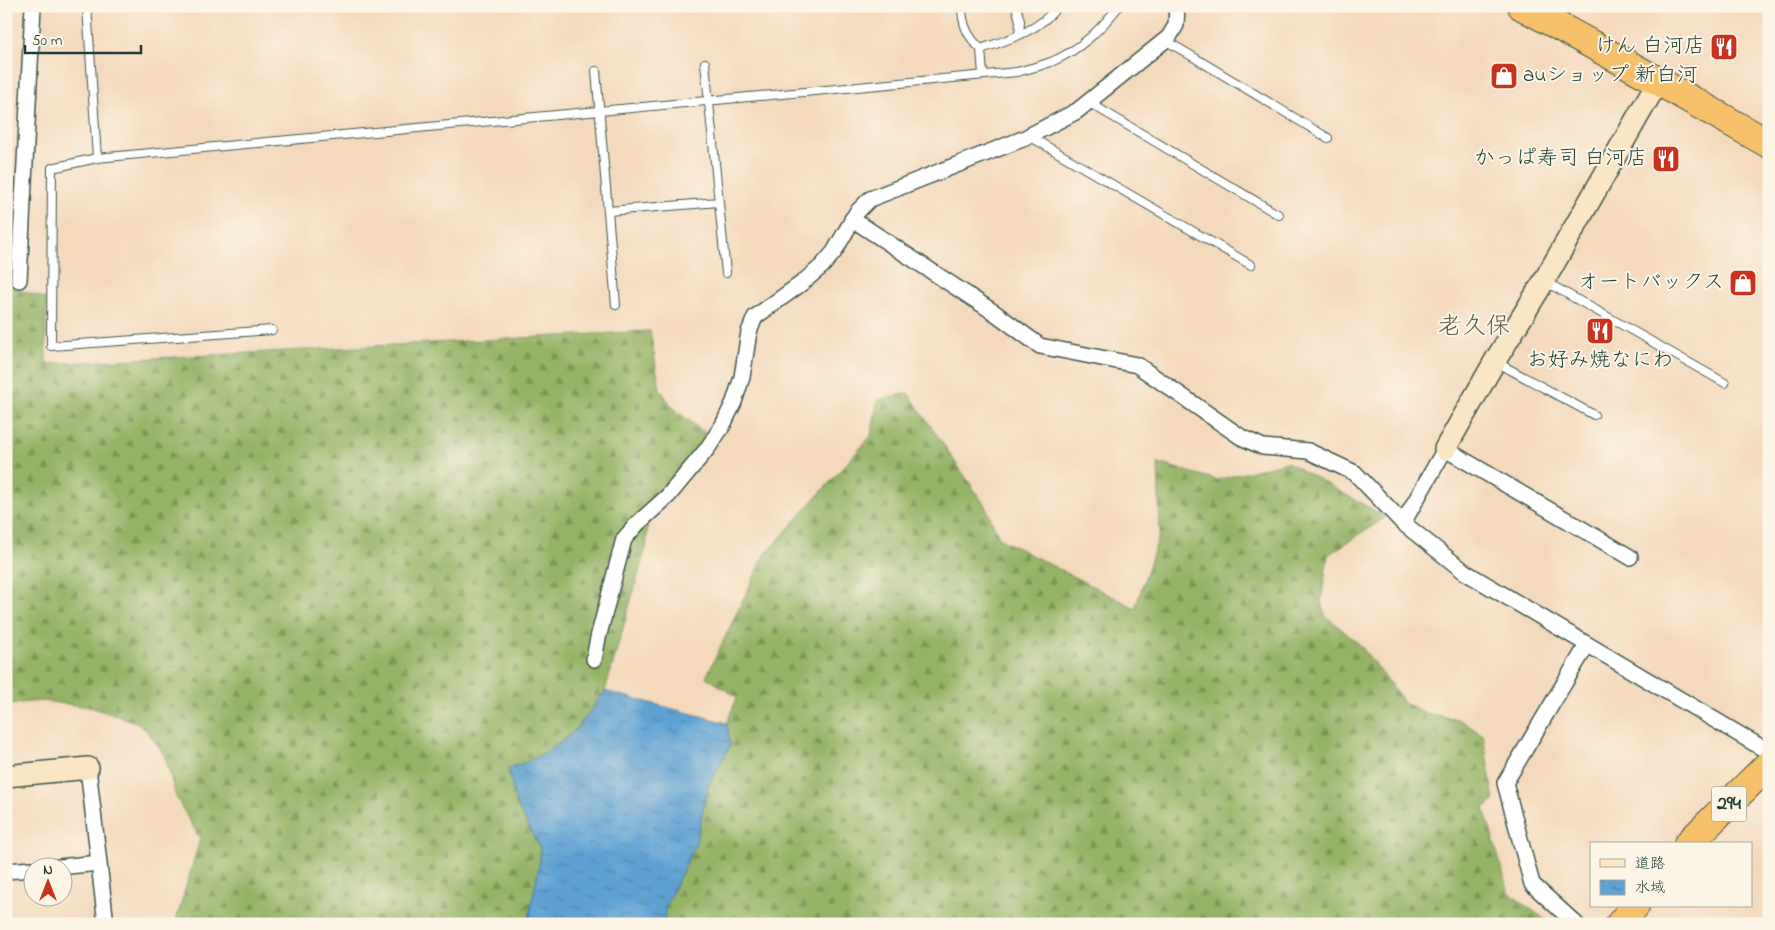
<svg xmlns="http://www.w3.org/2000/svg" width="1775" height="930" font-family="'Indie Flower','Klee One',sans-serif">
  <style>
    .forest { fill: url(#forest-firs); stroke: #5a784d }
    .water { fill: url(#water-ripples); stroke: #3e6f83 }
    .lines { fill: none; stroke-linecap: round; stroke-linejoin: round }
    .lane-casing { stroke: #3f5448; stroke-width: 10 }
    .street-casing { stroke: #3f5448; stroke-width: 18 }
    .secondary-casing { stroke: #3f5448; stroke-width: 24 }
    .highway-casing { stroke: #3f5448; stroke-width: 30 }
    .lane { stroke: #fff; stroke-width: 8 }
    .street { stroke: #fff; stroke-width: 15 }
    .secondary { stroke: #fbe6c4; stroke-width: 21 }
    .highway { stroke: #f6c06b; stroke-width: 28 }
    .labels { text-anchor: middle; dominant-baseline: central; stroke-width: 4; stroke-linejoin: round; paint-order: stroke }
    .shield { fill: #fcf5e5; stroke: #617469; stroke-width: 1 }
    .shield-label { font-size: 20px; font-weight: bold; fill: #1f3d34 }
    .poi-label { font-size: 21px; fill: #1f3d34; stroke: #fcf5e5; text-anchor: end }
    .quarter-label { font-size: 24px; fill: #5d6152; stroke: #fcf5e5 }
  </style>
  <defs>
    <pattern id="forest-firs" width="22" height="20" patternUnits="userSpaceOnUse" patternTransform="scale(1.25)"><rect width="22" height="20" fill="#94b366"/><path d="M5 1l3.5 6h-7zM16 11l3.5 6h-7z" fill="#789355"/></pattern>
    <pattern id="water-ripples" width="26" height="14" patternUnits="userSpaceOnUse" patternTransform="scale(1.25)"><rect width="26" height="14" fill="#5ea1d2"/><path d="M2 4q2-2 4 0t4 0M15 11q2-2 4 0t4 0" fill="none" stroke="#4d84ab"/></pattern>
  </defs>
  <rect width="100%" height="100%" fill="#fcf5e5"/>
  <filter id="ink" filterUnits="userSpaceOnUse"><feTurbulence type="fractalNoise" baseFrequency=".02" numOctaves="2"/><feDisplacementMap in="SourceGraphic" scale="10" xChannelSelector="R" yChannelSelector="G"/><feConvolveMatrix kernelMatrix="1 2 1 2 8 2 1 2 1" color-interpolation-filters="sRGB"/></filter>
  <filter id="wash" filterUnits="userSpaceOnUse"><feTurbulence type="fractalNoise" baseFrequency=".0096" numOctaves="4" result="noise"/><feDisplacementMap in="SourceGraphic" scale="20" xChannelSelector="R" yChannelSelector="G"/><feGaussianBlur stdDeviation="1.12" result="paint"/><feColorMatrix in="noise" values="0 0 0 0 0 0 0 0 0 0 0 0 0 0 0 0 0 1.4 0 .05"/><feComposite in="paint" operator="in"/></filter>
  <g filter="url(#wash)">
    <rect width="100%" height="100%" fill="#f4d9bc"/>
    <path class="forest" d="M6,285L46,299V364L650,331L660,389L673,408L709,436L649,505L646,548L605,691L576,729L558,744L529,762L508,768L516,804L540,848V860L528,924H175L200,839L176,797L166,760L162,751L146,730L136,722L90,707L43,701L6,704Z
      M908,393L984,504L1000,539L1135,608L1160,533L1158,463L1217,480L1287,462L1386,517L1328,555L1321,603L1325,615L1360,645L1405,703L1426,713L1460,720L1483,735L1494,801L1484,808L1509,893L1551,924H664L665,907L696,843L708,787L730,746L727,723L737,697L706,677L764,556L871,436L878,400Z"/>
    <path class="water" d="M605,691L727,723L730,746L708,787L696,843L665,907L664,924H528L540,860V848L516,804L508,768C533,761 557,749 576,729C587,718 595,704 605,691Z"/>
  </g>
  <g filter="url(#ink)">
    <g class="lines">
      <defs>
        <path id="lane" d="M87,6L97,158L1017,72C1028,69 1040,66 1051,62C1080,50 1100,30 1119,6
          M962,6C962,25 968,37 981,49
          M1016,6L1020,21L1019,35
          M1165,40L1328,138
          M705,63L726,273
          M596,71L616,305
          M983,75L981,49C1010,39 1039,31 1058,6
          M1088,102L1279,215
          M1029,136L1251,265
          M97,158L52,168L51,346L272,330
          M608,211L719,202
          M1546,282L1725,383
          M1496,362L1594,415"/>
        <path id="street" d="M852,219L995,313L1040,346L1137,365L1241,437L1263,447L1308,451L1355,473L1403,523L1465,572L1769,752
          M19,280L33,6
          M1403,523L1445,449L1630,557
          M594,659L598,638L624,539L637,524L668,496L707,449L723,425L734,402L742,377L749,332L755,317L802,283L822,266L834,252L857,212L870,199L1025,138L1077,111L1169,37L1176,25L1177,6
          M88,768L106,924
          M49,868L99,863
          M6,871L32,869
          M1576,924L1532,884L1505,783L1587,645"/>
        <path id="secondary" d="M1445,449L1495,361L1544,281L1658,81
          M6,776L88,768"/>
        <path id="highway" d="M1522,6L1658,81L1769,144
          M1688,844L1769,764
          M1620,924L1635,906"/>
      </defs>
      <use href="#lane" class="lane-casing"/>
      <use href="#street" class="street-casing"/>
      <use href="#secondary" class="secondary-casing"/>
      <use href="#highway" class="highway-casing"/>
      <use href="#lane" class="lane"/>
      <use href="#street" class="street"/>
      <use href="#secondary" class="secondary"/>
      <use href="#highway" class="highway"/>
    </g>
  </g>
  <defs>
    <symbol id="restaurant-square" viewBox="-11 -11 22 22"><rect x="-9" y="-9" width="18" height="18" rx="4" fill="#c8321e" stroke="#fcf5e5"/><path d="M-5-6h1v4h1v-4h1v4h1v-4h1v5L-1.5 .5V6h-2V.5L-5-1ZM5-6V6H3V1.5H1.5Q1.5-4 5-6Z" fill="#fff"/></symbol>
    <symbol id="shop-square" viewBox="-11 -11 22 22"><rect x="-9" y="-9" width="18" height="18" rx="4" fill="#c8321e" stroke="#fcf5e5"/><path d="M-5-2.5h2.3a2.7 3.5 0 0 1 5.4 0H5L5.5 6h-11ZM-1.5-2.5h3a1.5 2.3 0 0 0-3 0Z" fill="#fff"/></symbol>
  </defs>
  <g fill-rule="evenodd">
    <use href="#restaurant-square" x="1708" y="31" width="32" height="32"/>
    <use href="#shop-square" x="1488" y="60" width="32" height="32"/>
    <use href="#restaurant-square" x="1650" y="143" width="32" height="32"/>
    <use href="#shop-square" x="1727" y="267" width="32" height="32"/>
    <use href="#restaurant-square" x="1584" y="315" width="32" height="32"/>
  </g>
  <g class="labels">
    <rect class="shield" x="1711.5" y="786.5" width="35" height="35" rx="4"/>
    <g class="shield-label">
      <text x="1729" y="804">294</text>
    </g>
    <g class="poi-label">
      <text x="1705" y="47">けん 白河店</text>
      <text x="1523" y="76" text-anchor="start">auショップ 新白河</text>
      <text x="1647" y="159">かっぱ寿司 白河店</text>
      <text x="1724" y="283">オートバックス</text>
      <text x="1600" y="361" text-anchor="middle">お好み焼なにわ</text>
    </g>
    <g class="quarter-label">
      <text x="1474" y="327">老久保</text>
    </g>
  </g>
  <rect width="1775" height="930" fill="none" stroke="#fcf5e5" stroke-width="25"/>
  <rect x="1590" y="842" width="162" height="65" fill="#fcf5e5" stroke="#a4ab9e"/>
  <rect x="1600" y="859" width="25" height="8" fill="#fbe6c4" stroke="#a4ab9e"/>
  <text x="1635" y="868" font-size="15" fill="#1f3d34">道路</text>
  <rect x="1600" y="880" width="25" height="15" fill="url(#water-ripples)" stroke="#a4ab9e"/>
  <text x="1635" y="892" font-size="15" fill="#1f3d34">水域</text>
  <g transform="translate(48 882)"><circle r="24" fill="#fcf5e5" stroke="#a4ab9e"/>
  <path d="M0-4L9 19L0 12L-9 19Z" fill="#c8321e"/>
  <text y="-8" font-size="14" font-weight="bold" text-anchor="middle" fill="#1f3d34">N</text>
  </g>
  <path d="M25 45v8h116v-8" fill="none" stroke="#1f3d34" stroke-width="2.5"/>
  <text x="32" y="45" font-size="15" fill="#1f3d34" stroke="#fcf5e5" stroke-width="4" paint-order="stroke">50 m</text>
</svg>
